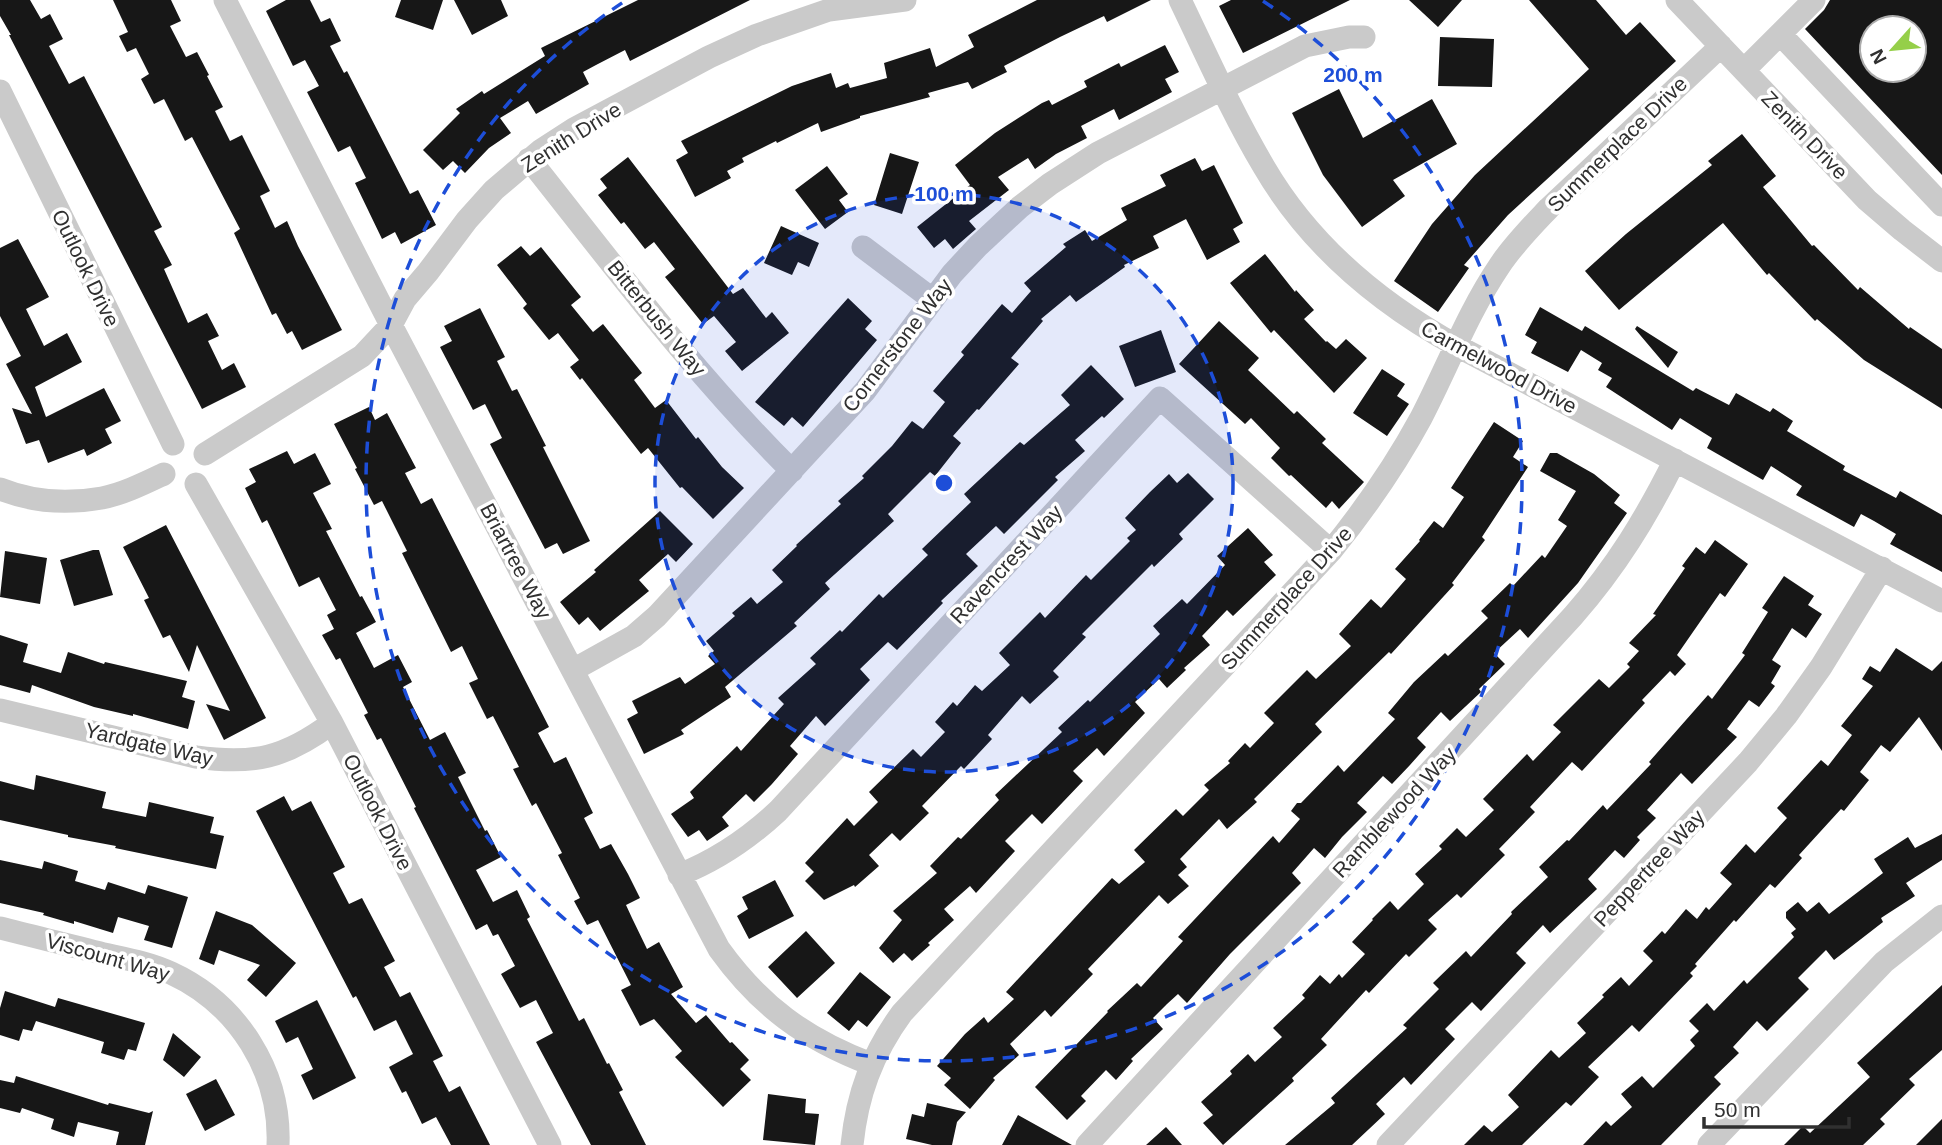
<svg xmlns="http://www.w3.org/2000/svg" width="1942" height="1145" font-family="Arial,sans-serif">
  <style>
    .building { fill: #171717; fill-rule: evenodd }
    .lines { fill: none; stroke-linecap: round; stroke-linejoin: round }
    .minor { stroke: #cacaca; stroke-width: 23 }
    .ring { fill: none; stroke: #1d4ed8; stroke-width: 3.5; stroke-dasharray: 12 9 }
    .labels { text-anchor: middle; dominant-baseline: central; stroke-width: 7; stroke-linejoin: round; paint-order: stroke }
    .street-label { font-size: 21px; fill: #303030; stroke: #fff }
    .centre { fill: #1d4ed8; stroke: #fff; stroke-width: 3.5 }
    .ring-label { font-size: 21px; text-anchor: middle; font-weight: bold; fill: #1d4ed8; stroke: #fff; stroke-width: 7; stroke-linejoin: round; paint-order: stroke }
  </style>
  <rect width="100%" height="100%" fill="#fff"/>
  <path class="building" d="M0,0H30L41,19L50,14L63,39L49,46L69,84L84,76L162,227L154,231L172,265L164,269L188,323L207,313L219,336L208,341L222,370L234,363L246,387L202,409L9,35H11L0,16Z
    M113,0H171L181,21L170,26L186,57L197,52L209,75L207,76L223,107L215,111L230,141L242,135L270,191L260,196L275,228L287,221L298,246L342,330L302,350L292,331L287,334L276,313L272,315L234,233L240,229L192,137L185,141L164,99L154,104L141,79L149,74L136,48L127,52L119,36L128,32Z
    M286,0H310L321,22L330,18L341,41L330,46L344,73L347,71L410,194L418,190L436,225L401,244L395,232L382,239L355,183L366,178L350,146L338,152L307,92L319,86L305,60L293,66L266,11Z
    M401,0H443L433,30L395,17Z
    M454,0H501L508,16L472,35Z
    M638,0H750L630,61L625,50L596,65L583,72L589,84L536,114L528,101L500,118L511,133L489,148L465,173L453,161L443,170L423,150L460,113L456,109L482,91L484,94L545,56L541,48Z
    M1037,0H1151L1107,22L1104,16L1060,37L1004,66L1007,72L972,89L968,82L928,93L930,97L860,116V118L821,132L818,123L777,143L776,141L742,158L744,162L727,171L731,178L695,197L676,160L688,153L681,141L792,86L831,73L836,88L848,83L850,88L887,78L884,63L930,48L936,67L974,47L968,35Z
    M1231,0H1350L1243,53L1219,6Z
    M1409,0H1462L1438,27Z
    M1529,0H1596L1626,35L1640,22L1676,61L1508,215L1464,265L1469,268L1438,312L1394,281L1432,224L1475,175L1589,69Z
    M1830,0H1942V175L1805,29L1824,10ZM1872,28H1914V70H1872Z
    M1440,37L1494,39L1492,87L1438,86Z
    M1165,45L1179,72L1165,79L1172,92L1119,120L1114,109L1081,126L1087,138L1056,154L1035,169L1028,158L998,177L1009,190L969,221L976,229L953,249L945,239L934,248L917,227L970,185L955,165L995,133L1042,103L1049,100L1052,105L1087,87L1084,81L1119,63L1121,67Z
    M1339,89L1363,138L1432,99L1457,144L1393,180L1405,196L1362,227L1323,175L1292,113Z
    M1742,134L1776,176L1763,187L1812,246L1814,245L1858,290L1860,287L1909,329L1910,327L1942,349V409L1864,360L1817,319L1815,321L1769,273L1767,275L1723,223L1619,310L1585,271L1626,234L1712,165L1708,161Z
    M890,153L919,162L902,214L874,205Z
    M628,157L733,294L743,288L766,318L772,312L789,333L742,371L725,351L736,342L714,316L703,324L665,277L675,269L654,242L645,249L624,222L621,224L598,195L607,188L600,179Z
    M1195,158L1202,171L1214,165L1243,223L1233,229L1240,242L1207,260L1186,219L1153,236L1159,248L1124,265L1125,267L1076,302L1070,295L1041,319L1043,321L1011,358L1019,364L979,410L977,409L953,436L961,443L935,476L930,472L888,514L894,521L825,583L830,589L794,623L797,626L725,687L731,697L681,730L684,734L644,754L627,719L638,713L632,701L680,677L685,684L715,664L708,656L714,651L706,641L735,616L732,613L751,597L757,604L783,582L772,570L797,546L796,545L841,504L838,501L864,478L862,476L892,446L912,421L923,429L945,402L933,391L964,355L961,352L1002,304L1012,313L1031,291L1024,283L1066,247L1063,244L1085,230L1092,241L1127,220L1121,208L1166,186L1160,175Z
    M827,166L848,194L839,200L848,212L825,229L795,190Z
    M781,226L819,243L809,267L798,262L792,275L764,263Z
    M18,239L49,297L26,309L44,346L67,333L82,362L35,387L46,417L104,388L121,421L105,429L112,443L87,456L84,449L48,463L39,440L26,444L12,408L32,414L6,364L21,356L0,316V248Z
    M521,246L530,256L541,247L581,297L571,305L593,332L603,324L642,373L634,380L655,408L666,400L696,439L698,437L722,467L744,488L713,519L682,487L680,488L648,448L641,454L582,378L580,380L570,367L579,360L558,333L549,340L523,308L527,304L497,265Z
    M1265,254L1295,292L1296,290L1314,310L1304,319L1326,342L1327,341L1336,349L1346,339L1367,358L1334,393L1274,330L1271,333L1230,283Z
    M848,298L872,321L865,329L877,340L803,427L792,417L784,426L755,402Z
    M1540,307L1582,331L1585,326L1693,391L1696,388L1729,405L1736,393L1770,412L1773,408L1793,421L1787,431L1845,466L1843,470L1896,498L1900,491L1942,515V572L1890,544L1896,534L1874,521L1861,514L1854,527L1796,495L1802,486L1771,466L1763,480L1707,448L1712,438L1680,418L1672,430L1606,387L1612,378L1598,370L1602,363L1581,350L1568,372L1531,353L1537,342L1525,335Z
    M480,308L505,357L497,361L512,391L517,389L546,446L543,447L590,541L563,554L557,543L545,549L490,444L502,438L485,404L473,410L440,347L452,341L444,326Z
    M1219,321L1259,358L1248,370L1294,414L1297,411L1326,439L1322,443L1364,482L1339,509L1332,501L1326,508L1291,475L1289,476L1271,458L1280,448L1251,418L1245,424L1179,364Z
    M1637,326L1678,352L1668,368L1635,329Z
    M1161,330L1176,372L1135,387L1119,346Z
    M1091,365L1124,399L1104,418L1102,416L1075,440L1085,451L1055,477L1058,480L1004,534L996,526L966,554L978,566L941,601L943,603L897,650L888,642L860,669L870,680L825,726L816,716L790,746L798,754L772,784L754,802L746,794L722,817L729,826L707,841L699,830L688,837L671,814L694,798L690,792L737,746L741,751L784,704L778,698L816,664L810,658L840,630L842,632L879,594L883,598L928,555L922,549L971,502L964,494L1020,442L1024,445L1070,405L1061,395Z
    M1382,369L1405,384L1397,396L1409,404L1387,436L1353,413Z
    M369,407L375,420L387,413L416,468L405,473L421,504L432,498L549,727L538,733L554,763L566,757L593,813L584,818L600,849L611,844L628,874L640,898L626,905L632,918L647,949L659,942L683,987L671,994L696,1023L706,1015L730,1043L732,1042L749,1060L740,1069L751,1080L723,1107L675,1057L682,1051L654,1019L640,1026L621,990L631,985L598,920L587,925L574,901L580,898L558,855L562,853L536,803L532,806L513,769L519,767L493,716L487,719L469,683L478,679L462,646L451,652L402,553L407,551L382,501L374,505L355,469L357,468L334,424Z
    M1494,422L1523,441L1513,457L1528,467L1482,537L1485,540L1452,583L1454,585L1391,654L1389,652L1315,724L1322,732L1254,799L1257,802L1227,829L1219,819L1180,859L1187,867L1178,875L1189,886L1168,904L1159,895L1088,969L1093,974L1051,1017L1045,1010L1010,1044L1019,1055L993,1078L995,1080L970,1109L944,1085L951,1078L937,1066L965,1034L984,1017L988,1023L1014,999L1006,992L1112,878L1119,884L1145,862L1134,850L1176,809L1183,816L1209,790L1204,785L1230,763L1228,761L1245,743L1250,748L1274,723L1264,713L1307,670L1316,679L1351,646L1339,634L1371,599L1381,608L1406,579L1395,569L1420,541L1419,540L1434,521L1443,528L1464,497L1451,488Z
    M287,451L294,464L315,453L331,484L313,493L332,529L326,531L360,597L362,596L376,622L356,633L374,668L398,655L412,682L403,687L430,740L445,732L466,773L458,777L485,831L487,830L501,857L476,870L493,902L517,890L530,917L527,919L579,1021L584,1018L607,1064L609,1063L623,1090L619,1092L646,1145H591L536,1042L553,1033L536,1000L520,1008L501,974L515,966L498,934L493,936L487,924L476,930L414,808L416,807L381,738L377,740L364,715L368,713L340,658L336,660L322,635L334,629L327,615L336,610L319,577L299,587L267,520L262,523L245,488L256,482L249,469Z
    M1550,453H1557L1594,474L1620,495L1614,503L1627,513L1578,583L1528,638L1520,629L1494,653L1505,664L1479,689L1481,692L1450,721L1441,712L1417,738L1426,747L1410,765L1392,784L1383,776L1357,803L1367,812L1342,837L1325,858L1314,848L1292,873L1301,883L1230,954L1187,1003L1178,994L1167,1004L1153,1018L1163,1029L1131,1059L1133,1061L1116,1080L1106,1070L1081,1096L1086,1101L1067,1120L1035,1087L1108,1012L1107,1011L1137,983L1141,987L1183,941L1178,937L1273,836L1279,843L1300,819L1291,811L1297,803H1301L1338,765L1344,772L1395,719L1388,713L1414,682L1445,653L1448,656L1488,618L1481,611L1510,583L1513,586L1542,555L1545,558L1567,526L1558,520L1576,491L1540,471Z
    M1188,473L1214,499L1179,534L1183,539L1154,567L1152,564L1082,634L1086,637L1053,671L1059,677L1030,704L1022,696L988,735L992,739L964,769L961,766L922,806L929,813L900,841L892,833L869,855L879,866L855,887L854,885L824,900L805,881L814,872L805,863L847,818L854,826L878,802L869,792L913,749L921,757L945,732L935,722L953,702L957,706L975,685L982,691L1010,665L999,653L1040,612L1045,618L1086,575L1091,580L1130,541L1127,538L1136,530L1125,518L1150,492L1169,474L1177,483Z
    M660,511L693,544L676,562L668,554L639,580L649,591L600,631L588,617L579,625L560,602L596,572L594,570Z
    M166,525L266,718L224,740L206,704L230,711L197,645L189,672L170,635L163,638L144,600L149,598L123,547Z
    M1248,528L1273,555L1264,562L1276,575L1233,616L1227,610L1202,636L1210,645L1184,668L1186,670L1167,688L1159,679L1135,702L1145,713L1104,756L1097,748L1073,771L1083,781L1042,824L1032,814L1005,841L1015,851L976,893L970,886L944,909L954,920L928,943L930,945L912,961L904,953L893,963L879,948L902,920L893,911L937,873L930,866L958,837L961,839L999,800L995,795L1062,732L1058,728L1088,700L1090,702L1160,634L1153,626L1182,599L1187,604L1225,565L1217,556Z
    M1715,540L1748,564L1725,597L1720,593L1677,655L1686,664L1675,676L1670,671L1642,700L1645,703L1582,771L1572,762L1530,807L1535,812L1499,849L1505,855L1461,898L1457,894L1428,920L1437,929L1409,957L1406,954L1369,993L1366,990L1321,1039L1327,1045L1292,1078L1294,1081L1223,1145L1203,1123L1213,1115L1201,1102L1232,1074L1230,1071L1248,1054L1255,1062L1282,1037L1273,1028L1305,998L1302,995L1320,975L1330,984L1339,974L1342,978L1365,954L1352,942L1373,920L1372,919L1390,901L1398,910L1424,884L1415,874L1442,849L1439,846L1457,828L1466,837L1494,810L1483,799L1527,754L1533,761L1561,732L1553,725L1599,679L1609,688L1630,667L1627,664L1639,651L1629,643L1656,615L1653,614L1685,568L1682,566L1696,547L1705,554Z
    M93,550H99L113,595L74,606L60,560Z
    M5,551L47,558L40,604L0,597Z
    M1784,576L1814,596L1808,605L1822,614L1806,638L1792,628L1772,660L1781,666L1771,683L1775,686L1759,707L1749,700L1727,729L1737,737L1692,784L1681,773L1647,810L1656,818L1637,837L1640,840L1624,858L1615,850L1588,879L1597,889L1550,933L1543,925L1516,953L1526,963L1481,1011L1472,1002L1445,1029L1455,1039L1411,1085L1404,1077L1376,1104L1385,1114L1352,1145H1285L1335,1103L1331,1098L1407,1028L1403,1025L1439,989L1433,983L1466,951L1471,957L1512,914L1511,912L1548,877L1539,867L1567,840L1569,841L1603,805L1607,810L1651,764L1649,762L1708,695L1712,699L1745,655L1742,653L1768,612L1762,608Z
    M0,635L28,644L23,662L61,673L68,652L104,664L105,662L187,681L182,697L195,701L188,729L133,714V716L94,707L32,685L30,693L0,685Z
    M1896,648L1932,671L1942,661V751L1919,717L1890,752L1881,745L1860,772L1869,780L1844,811L1841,809L1799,855L1802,858L1775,888L1770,884L1736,922L1734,920L1695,964L1697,966L1690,973L1693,976L1639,1032L1632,1025L1588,1067L1599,1077L1571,1106L1566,1102L1522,1145H1464L1484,1125L1492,1132L1519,1107L1508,1095L1551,1050L1559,1058L1586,1033L1577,1023L1604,997L1602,995L1621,977L1629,986L1653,961L1643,951L1662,931L1665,934L1686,909L1697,919L1706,907L1709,910L1732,884L1720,873L1746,844L1755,853L1787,818L1777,808L1821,760L1828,766L1852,735L1841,726L1873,686L1862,679L1870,666L1880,672Z
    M36,775L106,792L102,808L146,817L149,802L214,817L210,833L224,836L216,869L115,848L116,846L68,837V835L0,820V781L34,790Z
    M284,796L292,811L311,801L345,867L333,873L349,904L362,898L395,961L384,967L400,997L410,992L443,1056L433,1061L449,1092L460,1086L490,1145H451L436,1117L422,1124L406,1091L402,1093L389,1067L413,1054L396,1020L374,1031L356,996L353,998L256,811Z
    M1942,834V860L1906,883L1915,896L1881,918L1883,922L1834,960L1826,950L1798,978L1809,989L1767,1031L1757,1021L1733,1047L1739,1053L1714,1077L1721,1084L1661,1145H1583L1606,1121L1611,1126L1632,1107L1621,1094L1642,1076L1653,1088L1695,1046L1690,1040L1699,1031L1689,1021L1707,1003L1714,1011L1744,980L1747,984L1794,937L1791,933L1796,929L1786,918V912L1798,902L1807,912L1819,902L1829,914L1883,873L1874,859L1908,837L1915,848Z
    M0,860L42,869L44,861L78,871L75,881L105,890L108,882L145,894L148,885L188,897L172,948L144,940L149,926L118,917L113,933L74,921V924L43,915L44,913L0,903Z
    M775,880L794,916L749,939L737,916L748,909L742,897Z
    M216,911L252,925L296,963L266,997L247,980L260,965L219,950L214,965L199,959Z
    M806,931L835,963L797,998L768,967Z
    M860,972L891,997L867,1027L858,1020L849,1031L827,1013Z
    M1942,985V1050L1909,1079L1915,1085L1880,1119L1885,1124L1863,1145H1784L1803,1126L1810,1133L1870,1077L1857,1063Z
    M5,991L55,1007L58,998L145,1023L136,1051L128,1049L124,1060L101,1053L104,1042L36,1021L32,1031L23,1029L19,1041L0,1035V1008Z
    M317,1000L356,1078L313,1100L301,1075L313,1069L298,1037L286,1043L275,1021Z
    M173,1033L201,1057L184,1077L163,1060Z
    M16,1076L108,1105L109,1103L149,1113L153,1111L145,1145H116L119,1132L78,1122L74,1137L51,1129L54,1119L22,1108L20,1113L0,1108V1080L14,1083Z
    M216,1079L235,1115L205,1131L186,1094Z
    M768,1094L806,1099L805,1113L819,1114L815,1145L763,1140Z
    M927,1103L966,1112L957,1122L952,1145H932L906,1139L912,1114L924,1117Z
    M1018,1115L1072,1145H1002Z
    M1942,1119V1145H1916Z
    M1166,1127L1182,1145H1146Z"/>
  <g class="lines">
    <path class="minor" d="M225,0L391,325L719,949C760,1006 805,1039 871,1064
      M1180,0C1207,56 1232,113 1264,167C1309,244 1379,303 1457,346L1942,601
      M1677,0L1867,200L1902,230L1942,261
      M1780,34L1942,205
      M1744,70L1814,0
      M0,91L173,444
      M529,159C614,266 695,375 792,471
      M863,247L932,299
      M205,454L362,356L391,325L405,299L428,272L467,220L494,190L540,151L574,129L709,57L757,35L829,10L905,0
      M196,484L332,723L550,1145
      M0,489C32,502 68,504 102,498C123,494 145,483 164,474
      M573,670L634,636L657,616L865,391L952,274L978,246L1020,207L1050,184L1098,153L1305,46L1349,37H1364
      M0,710L196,757C254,765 285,758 332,723
      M679,875C717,860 748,839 778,811L1160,398L1331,551
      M0,928C35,937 70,945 104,954C127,959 150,963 171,973C238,1004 281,1072 278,1145
      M852,1145C857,1095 872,1054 902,1013L1331,551C1365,509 1395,466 1421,418C1447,368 1468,312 1500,265C1514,244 1532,226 1549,208L1721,46
      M1087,1145L1573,616C1616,567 1646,518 1675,460
      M1388,1145L1748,762L1786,716L1821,667L1882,568
      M1709,1145L1884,962L1942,916"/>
  </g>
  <circle cx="944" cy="483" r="289" fill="#1d4ed8" fill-opacity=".12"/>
  <g class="ring">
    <circle cx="944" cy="483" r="289"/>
    <path d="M1263 1A578 578 0 1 1 625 1"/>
  </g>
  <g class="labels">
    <g class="street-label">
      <text transform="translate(1805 135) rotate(46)">Zenith Drive</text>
      <text transform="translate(571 137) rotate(-32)">Zenith Drive</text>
      <text transform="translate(1617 144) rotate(-44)">Summerplace Drive</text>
      <text transform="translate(86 268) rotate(64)">Outlook Drive</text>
      <text transform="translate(657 318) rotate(51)">Bitterbush Way</text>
      <text transform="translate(897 345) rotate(-52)">Cornerstone Way</text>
      <text transform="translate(1499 367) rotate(28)">Carmelwood Drive</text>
      <text transform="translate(516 561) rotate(62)">Briartree Way</text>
      <text transform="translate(1006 564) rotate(-47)">Ravencrest Way</text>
      <text transform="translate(1286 598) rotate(-48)">Summerplace Drive</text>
      <text transform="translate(149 744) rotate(13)">Yardgate Way</text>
      <text transform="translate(378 812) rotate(63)">Outlook Drive</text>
      <text transform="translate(1394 812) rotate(-47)">Ramblewood Way</text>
      <text transform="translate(1649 868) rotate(-47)">Peppertree Way</text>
      <text transform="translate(108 957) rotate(16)">Viscount Way</text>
    </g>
  </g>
  <circle cx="944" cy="483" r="10" class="centre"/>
  <g class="ring-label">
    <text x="1353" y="82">200 m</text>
    <text x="944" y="201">100 m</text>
  </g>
  <g transform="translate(1893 49) rotate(243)"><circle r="33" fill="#ffffff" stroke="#acacac" stroke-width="2"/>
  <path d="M0-5L12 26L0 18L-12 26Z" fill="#95cf49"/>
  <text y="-10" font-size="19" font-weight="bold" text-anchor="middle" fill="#303030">N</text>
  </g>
  <path d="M1704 1117v10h145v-10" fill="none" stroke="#303030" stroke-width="3.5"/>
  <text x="1714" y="1117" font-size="21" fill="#303030" stroke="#ffffff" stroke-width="5" paint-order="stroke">50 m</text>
</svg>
